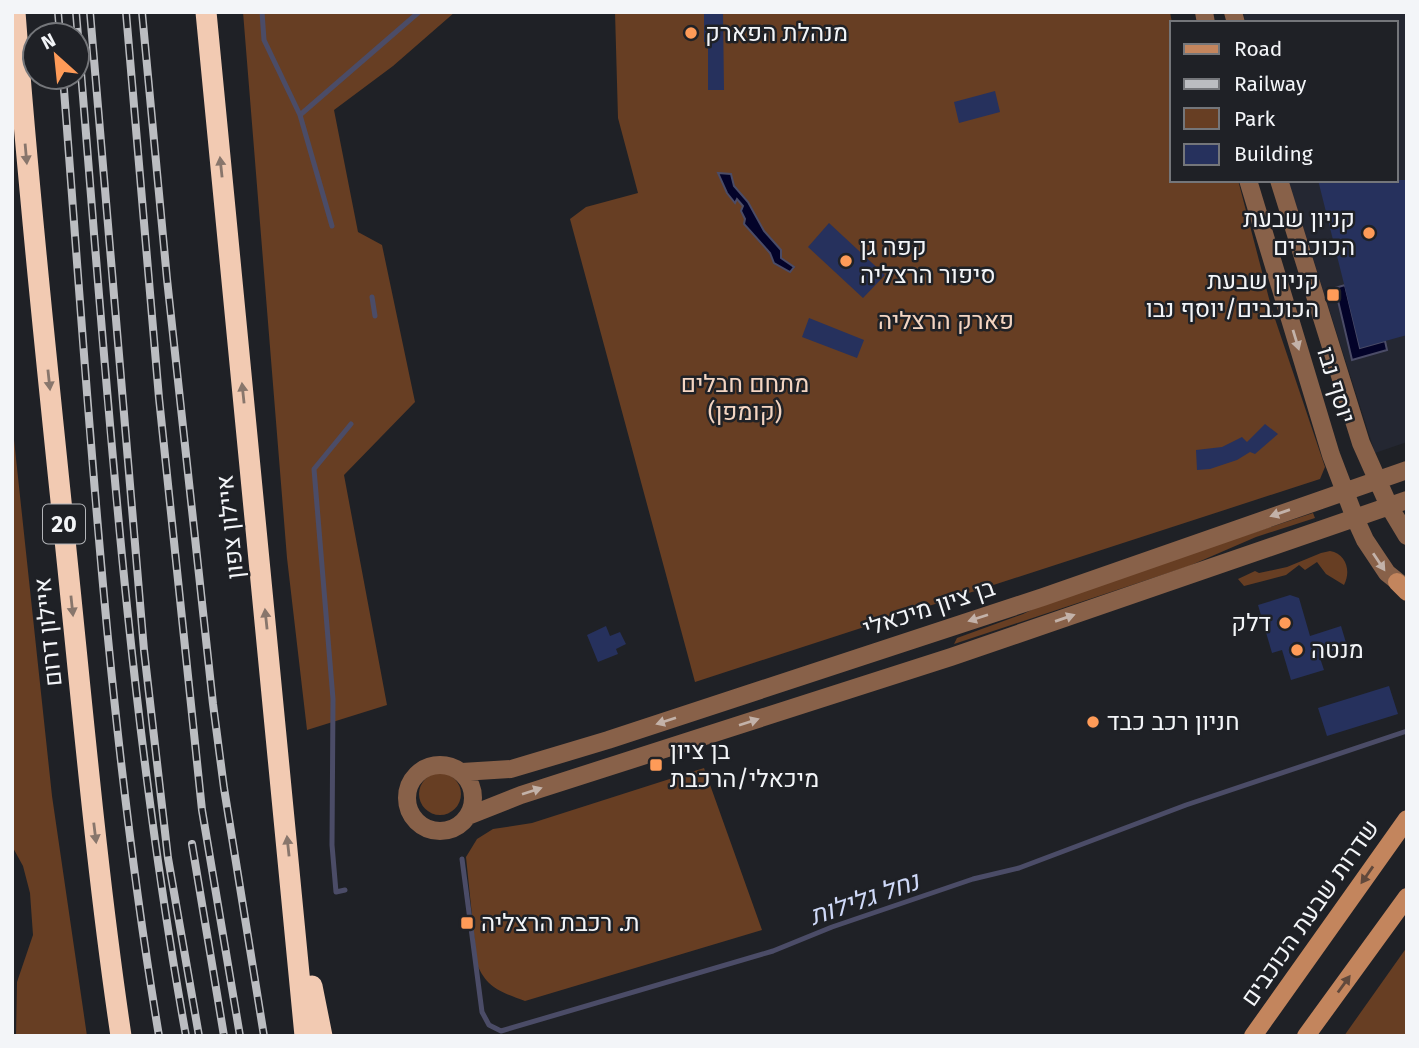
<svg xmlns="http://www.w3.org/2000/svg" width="1419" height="1048" font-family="'Fira Sans',Heebo,sans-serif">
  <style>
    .built { fill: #242732 }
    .green { fill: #673e23 }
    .water { fill: #030329; stroke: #4b4c67; stroke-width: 2 }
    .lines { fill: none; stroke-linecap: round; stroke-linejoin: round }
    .stream { stroke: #4b4c67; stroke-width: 5 }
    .building { fill: #26315d }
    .street { stroke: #886149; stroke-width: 18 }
    .secondary { stroke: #c3855d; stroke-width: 18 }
    .highway { stroke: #f2cab2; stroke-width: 21 }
    .rail-casing { stroke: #bbbdc1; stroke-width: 8 }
    .rail { stroke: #1f2126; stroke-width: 5; stroke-dasharray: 16; stroke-linecap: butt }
    .oneway { fill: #88766c }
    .oneway2 { fill: #c3b2a9 }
    .oneway3 { fill: #61493c }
    .poi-dot { fill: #fe9b58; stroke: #1f2126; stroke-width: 2.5 }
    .labels { text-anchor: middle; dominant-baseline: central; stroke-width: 5; stroke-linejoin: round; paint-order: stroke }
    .shield { fill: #1f2126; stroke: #b3b5b9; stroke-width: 2 }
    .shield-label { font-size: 23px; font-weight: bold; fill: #f3f5f8 }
    .poi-label { font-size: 24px; fill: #f3f5f8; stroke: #1f2126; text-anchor: start }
    .park-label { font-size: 24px; fill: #f4d5c2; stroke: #1f2126 }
    .street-label { font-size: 24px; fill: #f3f5f8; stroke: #1f2126 }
    .water-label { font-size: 26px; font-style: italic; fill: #cfd9f8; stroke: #1f2126 }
  </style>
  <rect width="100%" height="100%" fill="#1f2126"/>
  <path class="built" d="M1243,12H1407V442L1375,453L1288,180H1396V23H1246Z"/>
  <path class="green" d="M243,12H455L393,66L334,110L358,232L382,245L415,402L344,475L387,705L307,730L287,558Z
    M615,12H1170L1172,23V180H1238L1272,310L1325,467L1320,479L695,682L570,219L586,207L638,193L618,118Z
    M12,421L52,796L87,1036H16L17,982L33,935L30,893L23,866L12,846Z
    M1313,513L1315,518L1256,537L1189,566L954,644L957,638L1023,614L1058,597Z
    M1330,551C1347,554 1351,572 1344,585L1326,574L1317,562L1305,570L1299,565L1286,575L1244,586L1238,579L1255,571L1259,573L1287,567L1321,553Z
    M704,768L762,930L525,1001C502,992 487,989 477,964L466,857L477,839L493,829L532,823Z
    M419 794a21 21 0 1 1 42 0a21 21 0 1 1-42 0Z
    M1407,947V1036H1344Z"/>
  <path class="water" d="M718,173L731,174L734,186L748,202L764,231L781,250V258L794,267L790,272L774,263L770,253L744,224L745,219L741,211L743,206L737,199L735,203L727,193Z
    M1345,285L1360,348L1385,341L1387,350L1352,360L1335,288Z"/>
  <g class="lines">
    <path class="stream" d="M262,12L264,40L300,115L332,226
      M300,115L419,12
      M372,297L375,316
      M462,859L482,1012L489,1025L501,1031L773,951L832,927L973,879L1019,868L1186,805L1407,731
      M345,890L336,892L332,845L333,699L314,469L351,424"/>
  </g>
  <path class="building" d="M704,12H723L724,90H708V42H704Z
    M995,91L1000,112L959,123L954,102Z
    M1318,180H1407V335L1360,348Z
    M829,223L885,275L863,298L808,247Z
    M809,318L864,340L857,358L802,337Z
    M1265,424L1278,434L1255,454L1250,452L1237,460L1210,469L1197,470L1196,450L1222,447L1242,437L1247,442Z
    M1290,595L1299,598L1310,636L1341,626L1347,646L1319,655L1324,670L1291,680L1282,650L1272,653L1258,605Z
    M606,626L610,636L620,632L626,644L616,649L618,654L598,662L587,635Z
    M1389,686L1398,714L1327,736L1318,708Z"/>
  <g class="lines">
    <path class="street" d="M1204,12L1206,23
      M1233,12L1236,23
      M1248,180L1331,455L1355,518L1365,540L1387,573L1407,589
      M1279,180L1361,443L1389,506L1407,536
      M407 798a33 33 0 1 1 66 0a33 33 0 1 1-66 0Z
      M462,772L511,769L608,740L1043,597L1407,470
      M468,816L521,795L951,657L1407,500"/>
    <path class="secondary" d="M1397,582L1407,592
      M1253,1036L1407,819
      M1306,1036L1407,897"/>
    <path class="highway" d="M15,12C29,198 49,384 68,569C84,725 98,881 121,1036
      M206,12L305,1036
      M312,986L322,1036"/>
    <defs>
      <path id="rail" d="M58,12L60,35
        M76,12C105,354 125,698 186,1036
        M90,12L144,650L168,858L199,1036
        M126,12L159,398L202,810L240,1036
        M142,12L167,279L213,704L224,788L264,1036
        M63,77C88,397 106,719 159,1036
        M192,844L224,1036"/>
    </defs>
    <use href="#rail" class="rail-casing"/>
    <use href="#rail" class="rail"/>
  </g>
  <defs><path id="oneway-solid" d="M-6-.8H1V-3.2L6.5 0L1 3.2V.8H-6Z" transform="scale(1.75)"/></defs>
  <g class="oneway">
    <use href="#oneway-solid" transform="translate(26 154) rotate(85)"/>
    <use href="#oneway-solid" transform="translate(221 167) rotate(-96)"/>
    <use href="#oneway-solid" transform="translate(49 380) rotate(84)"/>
    <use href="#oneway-solid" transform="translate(243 393) rotate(-96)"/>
    <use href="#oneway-solid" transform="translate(72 606) rotate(84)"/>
    <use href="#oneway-solid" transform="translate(266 619) rotate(-96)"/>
    <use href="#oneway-solid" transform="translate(95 833) rotate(83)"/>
    <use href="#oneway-solid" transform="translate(288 846) rotate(-96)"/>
  </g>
  <g class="oneway2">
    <use href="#oneway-solid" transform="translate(1296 340) rotate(73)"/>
    <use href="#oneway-solid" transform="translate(1280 513) rotate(161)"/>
    <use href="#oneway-solid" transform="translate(1379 562) rotate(56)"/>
    <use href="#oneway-solid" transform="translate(978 618) rotate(162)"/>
    <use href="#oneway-solid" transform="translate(1065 618) rotate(-19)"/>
    <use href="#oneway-solid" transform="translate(666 721) rotate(162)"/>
    <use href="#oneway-solid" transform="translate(749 722) rotate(-18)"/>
    <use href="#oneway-solid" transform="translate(532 791) rotate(-18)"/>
  </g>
  <g class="oneway3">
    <use href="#oneway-solid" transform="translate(1367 875) rotate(125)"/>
    <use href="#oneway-solid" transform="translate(1344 984) rotate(-54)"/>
  </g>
  <g class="poi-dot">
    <circle cx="691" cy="33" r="7"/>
    <circle cx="1369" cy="233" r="7"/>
    <circle cx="846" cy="261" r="7"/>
    <rect x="1326" y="288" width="14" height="14" rx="3.5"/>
    <circle cx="1285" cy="623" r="7"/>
    <circle cx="1297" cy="650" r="7"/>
    <circle cx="1093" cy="722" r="7"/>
    <rect x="649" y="758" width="14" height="14" rx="3.5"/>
    <rect x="460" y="916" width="14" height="14" rx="3.5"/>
  </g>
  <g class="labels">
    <rect class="shield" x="43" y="504.5" width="42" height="39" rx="5"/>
    <g class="shield-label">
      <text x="64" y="524">20</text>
    </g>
    <g class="poi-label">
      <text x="705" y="33">מנהלת הפארק</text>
      <text x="1355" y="219" text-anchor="end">קניון שבעת<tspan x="1355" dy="28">הכוכבים</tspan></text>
      <text x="860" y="247">קפה גן<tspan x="860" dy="28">סיפור הרצליה</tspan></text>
      <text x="1319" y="281" text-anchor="end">קניון שבעת<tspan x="1319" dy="28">הכוכבים/יוסף נבו</tspan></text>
      <text x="1271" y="623" text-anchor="end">דלק</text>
      <text x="1311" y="650">מנטה</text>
      <text x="1107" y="722">חניון רכב כבד</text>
      <text x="670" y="751">בן ציון<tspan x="670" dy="28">מיכאלי/הרכבת</tspan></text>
      <text x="481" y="923">ת. רכבת הרצליה</text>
    </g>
    <g class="park-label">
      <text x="946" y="321">פארק הרצליה</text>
      <text x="745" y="384">מתחם חבלים<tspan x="745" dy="28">(קומפן)</tspan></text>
    </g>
    <g class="street-label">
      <text transform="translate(1336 385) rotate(73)">יוסף נבו</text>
      <text transform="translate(230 527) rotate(-96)">איילון צפון</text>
      <text transform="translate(929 608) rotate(-18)">בן ציון מיכאלי</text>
      <text transform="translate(48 632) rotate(-96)">איילון דרום</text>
      <text transform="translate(1310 913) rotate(-55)">שדרות שבעת הכוכבים</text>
    </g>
    <g class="water-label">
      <text transform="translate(864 899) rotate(-19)">נחל גלילות</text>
    </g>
  </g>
  <rect width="1419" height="1048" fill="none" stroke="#f3f5f8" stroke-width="28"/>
  <rect x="1170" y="21" width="228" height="161" fill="#1f2126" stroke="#74767a" stroke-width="2"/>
  <rect x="1184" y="44" width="35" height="10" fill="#c3855d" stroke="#74767a" stroke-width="2"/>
  <text x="1234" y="56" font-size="21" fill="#f3f5f8">Road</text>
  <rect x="1184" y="79" width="35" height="10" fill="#bbbdc1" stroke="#74767a" stroke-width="2"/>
  <text x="1234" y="91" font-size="21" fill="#f3f5f8">Railway</text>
  <rect x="1184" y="108" width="35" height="21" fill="#673e23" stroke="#74767a" stroke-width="2"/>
  <text x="1234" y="126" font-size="21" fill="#f3f5f8">Park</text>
  <rect x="1184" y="144" width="35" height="21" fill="#26315d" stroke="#74767a" stroke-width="2"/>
  <text x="1234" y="161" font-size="21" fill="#f3f5f8">Building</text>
  <g transform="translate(56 56) rotate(333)"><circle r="33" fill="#1f2126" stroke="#74767a" stroke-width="2"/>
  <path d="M0-5L12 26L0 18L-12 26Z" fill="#fe9b58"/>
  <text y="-10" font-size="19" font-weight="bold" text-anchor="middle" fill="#f3f5f8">N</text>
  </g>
</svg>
